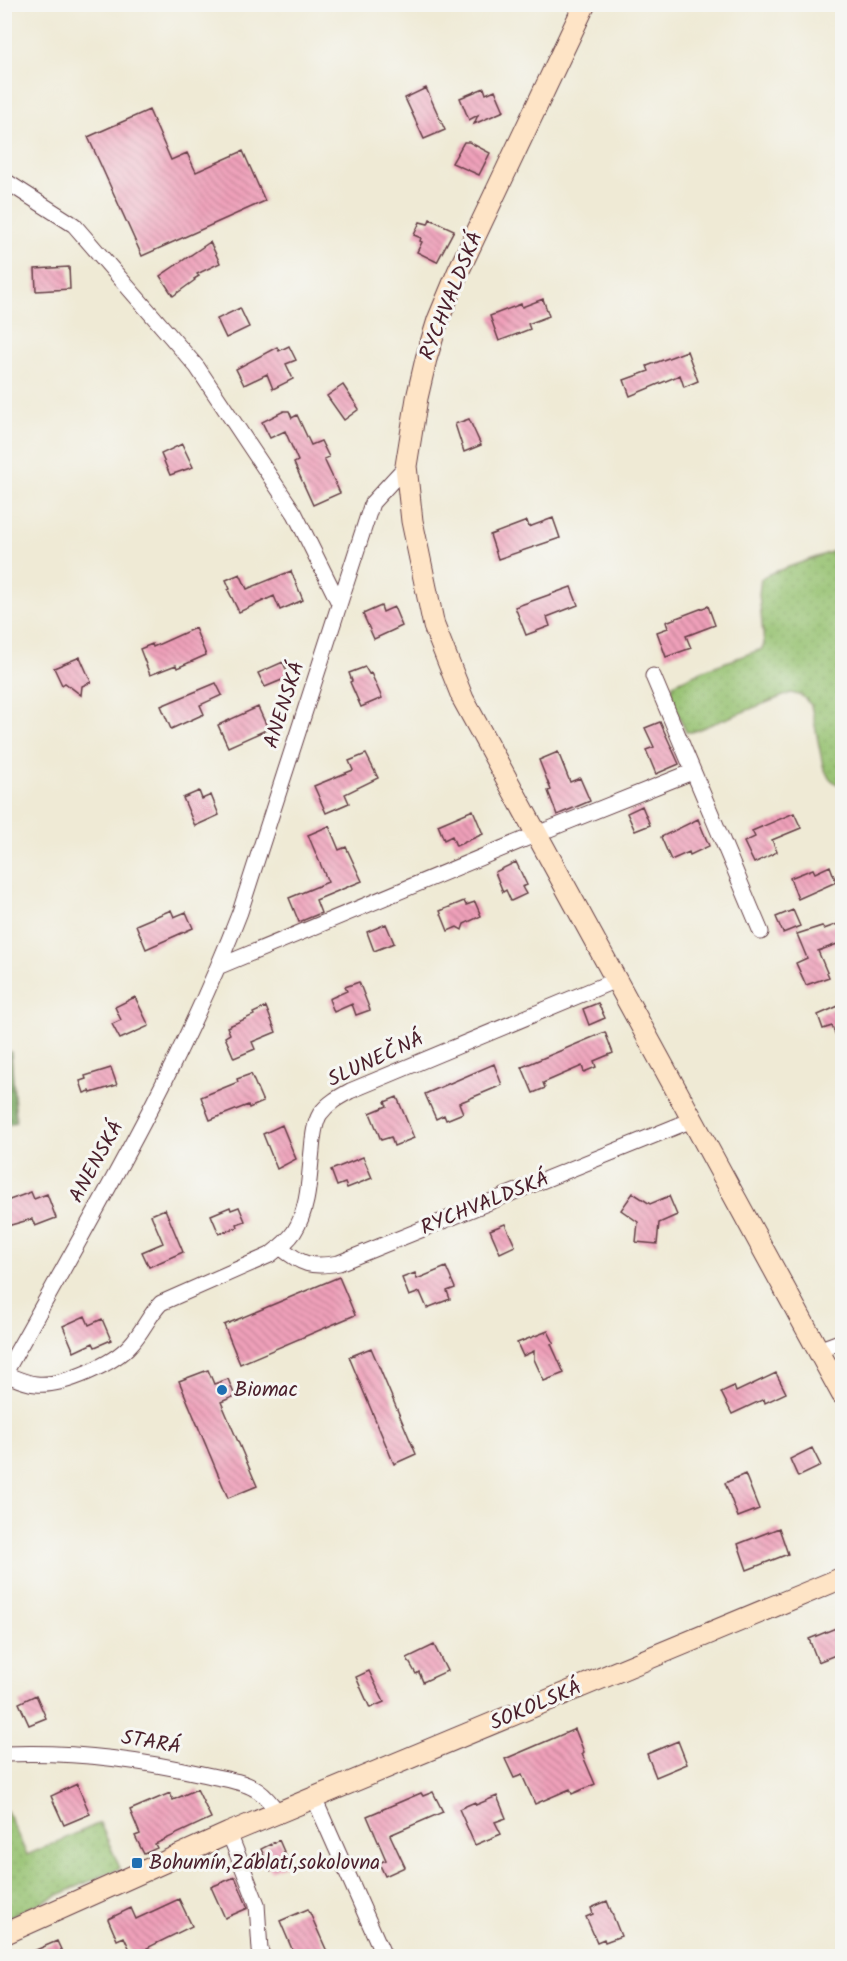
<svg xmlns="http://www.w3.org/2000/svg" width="847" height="1961" font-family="Kalam,sans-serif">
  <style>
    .grass { fill: url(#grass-dots); stroke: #70704d; stroke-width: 1.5 }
    .forest { fill: url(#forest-firs); stroke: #616346; stroke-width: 1.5 }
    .building { fill: url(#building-back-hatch) }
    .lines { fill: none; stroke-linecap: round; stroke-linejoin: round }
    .street-casing { stroke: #633d44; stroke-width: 17 }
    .secondary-casing { stroke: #633d44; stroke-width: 23 }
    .street { stroke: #fff; stroke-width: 15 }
    .secondary { stroke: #fee4c6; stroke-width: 21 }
    .poi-dot { fill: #1f6fb2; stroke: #f6f6f2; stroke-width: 2 }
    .labels { text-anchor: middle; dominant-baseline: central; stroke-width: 6; stroke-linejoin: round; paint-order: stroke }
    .street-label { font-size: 21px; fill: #4a1f2b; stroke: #f6f6f2 }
    .poi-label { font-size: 21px; fill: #4a1f2b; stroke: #f6f6f2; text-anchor: start }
  </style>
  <defs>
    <pattern id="grass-dots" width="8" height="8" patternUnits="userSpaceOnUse" patternTransform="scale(1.5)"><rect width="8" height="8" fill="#95c16f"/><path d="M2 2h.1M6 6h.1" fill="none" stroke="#82a560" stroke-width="1.8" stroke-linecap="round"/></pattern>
    <pattern id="forest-firs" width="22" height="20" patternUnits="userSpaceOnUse" patternTransform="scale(1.5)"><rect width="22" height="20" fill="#78a762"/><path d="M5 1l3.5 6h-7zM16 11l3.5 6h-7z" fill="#648751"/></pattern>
    <pattern id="building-back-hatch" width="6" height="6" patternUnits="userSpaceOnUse" patternTransform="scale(1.5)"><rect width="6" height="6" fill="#efa0ba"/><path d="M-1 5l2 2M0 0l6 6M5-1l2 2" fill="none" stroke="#c48297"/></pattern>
  </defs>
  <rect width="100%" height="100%" fill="#f6f6f2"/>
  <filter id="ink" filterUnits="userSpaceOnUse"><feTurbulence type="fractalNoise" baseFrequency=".0167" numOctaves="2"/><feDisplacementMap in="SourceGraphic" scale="12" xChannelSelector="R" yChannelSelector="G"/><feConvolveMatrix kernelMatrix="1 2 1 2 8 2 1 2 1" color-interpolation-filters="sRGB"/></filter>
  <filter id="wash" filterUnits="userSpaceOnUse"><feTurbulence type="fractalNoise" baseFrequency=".008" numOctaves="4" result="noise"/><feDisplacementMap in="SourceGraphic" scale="24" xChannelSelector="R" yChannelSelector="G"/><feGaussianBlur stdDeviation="1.35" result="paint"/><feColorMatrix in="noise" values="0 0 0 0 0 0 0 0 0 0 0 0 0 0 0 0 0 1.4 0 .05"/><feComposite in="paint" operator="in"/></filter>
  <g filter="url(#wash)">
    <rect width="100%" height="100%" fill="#efead5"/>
    <path class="grass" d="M842,548V783L837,784L829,778L823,766L811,705L802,696L791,693L692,732H686L671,697L673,684L704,670L762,649L764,644L759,594L761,579L769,574Z
      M7,1811L27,1855L100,1823L120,1868L5,1918L4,1813Z"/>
    <path class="forest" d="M5,1049L11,1052L16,1122L5,1126Z"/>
    <g id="blocks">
      <path class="building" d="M426,88L445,130L424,139L405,98Z
        M484,88L486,94L495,90L504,111L474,124L478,115L469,120L460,98Z
        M149,110L171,160L187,153L196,172L243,151L265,201L142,256L88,137Z
        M464,142H469L490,153L479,175L452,163Z
        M430,219L454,230L437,262L417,252L422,242L420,241L421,238L414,235L420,222L428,224Z
        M210,242L220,263L197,274L199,276L194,279L195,280L173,296L160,276Z
        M69,267L70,289L36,291L35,269Z
        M543,299L549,316L528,324L530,329L499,341L490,316L521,304L522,307Z
        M240,308L249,327L226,338L217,319Z
        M289,346L296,360L286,364L293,379L273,389L267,374L244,385L236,369L277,347L279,351Z
        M687,351L698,381L684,387L680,375L630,396L624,380L649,371L647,366Z
        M343,385L359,409L344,420L327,396Z
        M284,411H289L292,418L297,415L311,445L321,441L329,457L324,459L340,493L313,505L294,463L298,461L285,431L270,438L262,422Z
        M469,419L481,445L464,452L455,424Z
        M182,444L193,467L170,475L161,454Z
        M553,518L560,538L498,559L490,535L527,521L529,527Z
        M291,571L303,600L280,610L274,596L239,612L228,590L230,589L226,580L240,574L247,589Z
        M571,587L578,605L547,617L550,626L526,635L515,607Z
        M381,606L383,612L394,607L402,626L374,639L363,614Z
        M708,606L715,625L686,636L691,648L666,657L657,632L668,628L666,622Z
        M195,628L206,655L177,668L176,665L150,675L140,649L152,644L153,647Z
        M80,657L91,682L82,686L81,695L65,683L62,685L54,668Z
        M283,662L289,677L265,687L258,673Z
        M365,667L369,674L371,673L382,698L361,707L350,682L352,681L349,673Z
        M216,683L222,695L200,705L204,714L171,729L161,706Z
        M258,707L268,729L228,747L218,725Z
        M660,722L679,764L656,774L646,750L654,747L645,728Z
        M558,752L570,782L580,778L590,801L557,815L548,791L551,790L539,760Z
        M366,754L378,778L345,794L349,803L326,813L314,786L353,770L349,761Z
        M199,791L202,799L211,795L219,815L195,826L183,798Z
        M642,806L650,825L635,831L627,813Z
        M473,810L483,834L456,846L452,836L444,840L438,825Z
        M794,813L801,828L772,840L777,852L754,863L744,842L755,837L752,831Z
        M698,819L709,846L690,855L689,852L671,860L661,837Z
        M329,826L339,850L346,847L362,881L316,900L321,913L299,922L289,898L328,882L308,835Z
        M516,862L527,885L522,887L526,894L511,901L506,890L503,892L495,872Z
        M830,866L836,882L798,899L790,878L813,869L815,873Z
        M464,901L466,905L475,902L481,916L464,924L462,930L457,927L448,931L440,911Z
        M171,910L174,917L186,912L193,928L146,949L136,925Z
        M793,910L800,926L783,933L776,917Z
        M843,922V942L818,951L829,977L806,985L796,963L807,958L797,934L822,926L824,929Z
        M386,924L394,943L374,951L367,932Z
        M359,982L370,1010L356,1015L352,1004L334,1012L329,999L347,991L345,987Z
        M135,997L149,1026L120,1039L112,1024L121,1020L115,1007Z
        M598,1003L605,1018L589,1025L583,1009Z
        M843,1004V1051H842L832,1026L823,1029L818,1015Z
        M266,1007L276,1032L252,1042L255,1049L234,1058L225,1037L230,1034L227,1027L254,1015L253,1013Z
        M605,1032L613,1053L594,1061L596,1067L584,1072L582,1066L543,1083L545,1088L533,1093L522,1067Z
        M494,1064L502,1085L459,1103L463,1113L446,1120L444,1115L436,1119L425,1094Z
        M111,1068L117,1085L91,1093L90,1091L84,1093L80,1081L86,1079L85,1076Z
        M251,1074L263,1102L249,1108L248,1105L210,1120L201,1097L238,1082L237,1079Z
        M397,1097L414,1138L394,1146L391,1137L381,1140L370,1113L387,1106L385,1102Z
        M282,1125L296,1159L277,1169L263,1134Z
        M363,1157L372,1178L347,1188L345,1183L337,1186L331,1170Z
        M31,1192L34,1199L47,1194L56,1218L35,1226L32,1219L4,1227V1202Z
        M633,1193L650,1204L669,1196L677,1215L659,1223L657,1244L636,1242L638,1222L621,1210Z
        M230,1207L231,1210L239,1207L245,1221L237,1224L238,1227L219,1234L211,1215Z
        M165,1209L183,1252L149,1267L142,1252L163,1243L151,1215Z
        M505,1224L515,1246L500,1253L490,1230Z
        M446,1267L455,1288L447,1291L450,1299L427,1308L420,1292L409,1296L402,1278L415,1273L417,1279Z
        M339,1277L355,1315L240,1364L224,1325Z
        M85,1316L89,1325L102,1319L111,1340L95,1347L93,1343L74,1352L63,1326Z
        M548,1331L554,1343L551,1344L564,1373L544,1381L534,1359V1351L523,1356L517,1343Z
        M371,1348L416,1454L394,1464L349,1357Z
        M208,1370L214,1384L228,1379L235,1396L221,1402L257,1486L228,1498L179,1381Z
        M776,1373L786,1393L765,1403L764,1399L732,1414L721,1392L734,1386L736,1392Z
        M812,1448L821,1466L798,1477L790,1459Z
        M745,1474L759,1509L738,1517L725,1483Z
        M779,1528L788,1554L747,1570L738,1544Z
        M843,1625V1652L818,1662L809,1639Z
        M434,1645L447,1671L423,1682L419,1672L416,1674L407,1658Z
        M369,1671L384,1702L370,1708L356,1677Z
        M36,1695L46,1718L29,1725L19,1703Z
        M575,1729L584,1752L582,1754L595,1784L572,1794L570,1789L535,1804L522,1775L514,1778L505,1759Z
        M678,1741L687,1764L656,1777L647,1754Z
        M77,1784L90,1814L64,1825L51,1796Z
        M197,1789L211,1818L155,1844L157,1848L144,1854L135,1836L140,1834L130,1810L170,1793L173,1800Z
        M433,1792L443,1812L390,1835L405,1867L385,1876L379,1863L386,1860L367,1816L421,1793L423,1796Z
        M497,1796L506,1818L495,1822L501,1834L475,1845L459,1809L475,1802L476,1805Z
        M279,1840L289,1863L271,1871L261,1849Z
        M235,1877L248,1908L225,1918L211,1887Z
        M179,1899L192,1926L147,1948L151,1956H133L124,1937L117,1940L108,1919L131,1908L136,1919Z
        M607,1901L621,1936L605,1942L604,1939L597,1942L586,1917L593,1914L591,1908Z
        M308,1909L309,1911L329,1956H295L280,1921Z
        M57,1941L64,1956H22Z"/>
    </g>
  </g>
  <g filter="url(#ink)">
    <use href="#blocks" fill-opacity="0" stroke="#633d44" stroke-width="1.5"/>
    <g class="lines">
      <defs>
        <path id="street" d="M4,180L74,225L197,367L295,514L339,603
          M653,676L761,932
          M220,966L537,834L692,772
          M280,1247C302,1265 311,1268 339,1263L692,1120
          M818,1350L842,1341
          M5,1374C15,1378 25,1383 36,1384C62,1387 114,1364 131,1344C143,1331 149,1315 161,1303L270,1255C279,1248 288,1241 294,1232C309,1209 309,1177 312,1150C313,1139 314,1124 320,1114C328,1103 339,1097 350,1091L616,980
          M4,1375C88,1223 178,1074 240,912L372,503L406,466
          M4,1754C72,1751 136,1759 202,1774C218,1778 241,1780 255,1789C265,1794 271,1804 278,1812
          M314,1798L384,1956
          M229,1833L257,1904L260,1950L263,1956"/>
        <path id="secondary" d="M585,4L458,272L438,320L426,359L417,398L406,466L412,521L434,626L463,699L842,1394
          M4,1934L229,1833L842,1578"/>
      </defs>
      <use href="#street" class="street-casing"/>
      <use href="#secondary" class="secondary-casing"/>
      <use href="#street" class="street"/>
      <use href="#secondary" class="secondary"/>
    </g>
  </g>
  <g class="poi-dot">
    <circle cx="222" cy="1390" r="6"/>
    <rect x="131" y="1857" width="12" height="12" rx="3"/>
  </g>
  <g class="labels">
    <g class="street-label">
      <text transform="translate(452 296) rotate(-68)">RYCHVALDSKÁ</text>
      <text transform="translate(285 705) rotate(-72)">ANENSKÁ</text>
      <text transform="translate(376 1060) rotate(-25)">SLUNEČNÁ</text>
      <text transform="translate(97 1162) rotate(-61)">ANENSKÁ</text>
      <text transform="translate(485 1204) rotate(-22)">RYCHVALDSKÁ</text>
      <text transform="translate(536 1706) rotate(-23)">SOKOLSKÁ</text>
      <text transform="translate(151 1743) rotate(10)">STARÁ</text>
    </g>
    <g class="poi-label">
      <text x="234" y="1390">Biomac</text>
      <text x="149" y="1863">Bohumín,Záblatí,sokolovna</text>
    </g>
  </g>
  <rect width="847" height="1961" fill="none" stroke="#f6f6f2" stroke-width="24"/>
</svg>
